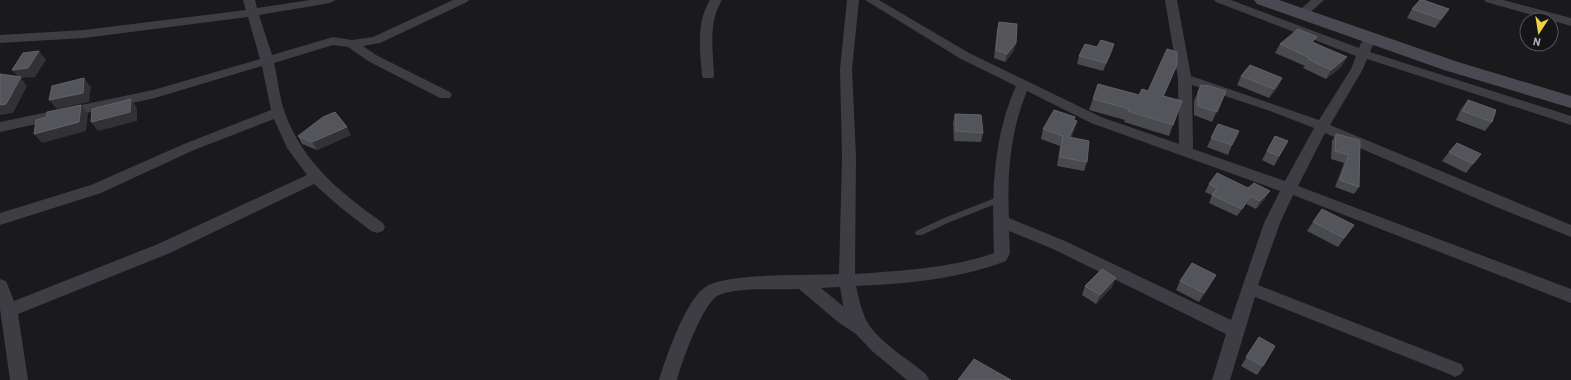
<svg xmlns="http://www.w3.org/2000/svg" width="1571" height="380" font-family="Barlow,sans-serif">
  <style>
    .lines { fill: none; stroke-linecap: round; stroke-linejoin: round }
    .service { fill: #3d3d43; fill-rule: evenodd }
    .minor { fill: #3d3d43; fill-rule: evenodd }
    .secondary { fill: #494a51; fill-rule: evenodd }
    .wall { fill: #494a4e }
    .shaded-wall { fill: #323235 }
    .building { fill: #54555a; stroke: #626369 }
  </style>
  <rect width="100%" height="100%" fill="#1a1a1c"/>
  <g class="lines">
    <path class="service" d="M1000,196L1003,197L1004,199L1003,201L950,222L922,235H916L915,233L916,231L944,218Z"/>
    <path class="minor" d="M243,0H255L257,8L310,0H336L330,3L259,15L272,55L333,37L352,40L373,37L453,0H469L467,2L380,43L363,46L376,55L450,92L452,95L450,98H440L368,61L348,47L333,45L274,63C278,79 279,97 285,113C303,163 341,193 383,223L385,227L383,231L377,233L371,231L340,207L314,184L170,253L18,314L28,380H10L0,309V279L6,281L14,301L158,244L307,175L287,148L274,119L194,150L101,193L0,225V213L91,185L184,144L271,110L262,66L155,98L0,132V122L153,90L260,59L248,17L84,38L0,43V35L84,30L246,10Z
      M710,0H722C708,22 713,50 714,75L713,78H703L702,75C700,50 696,22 710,0Z
      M847,0H859L852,69L856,157L855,274C899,271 953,268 994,253C992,196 992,140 1016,86L961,59L865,0H879L969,53L1101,117L1179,144L1178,78L1165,0H1177L1191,76L1319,120L1351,69L1356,56L1216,2L1214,0H1231L1359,48C1362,40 1367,34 1376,36L1378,39L1373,45L1370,52L1571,116V125L1367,59L1363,69L1330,125L1571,225V237L1494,206L1325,133L1298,186L1571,289V303L1293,195L1280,223L1258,285L1461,364L1464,369L1461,374L1455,377L1449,374L1255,297L1230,380H1212L1226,334L1053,249L1009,231L1010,253L1006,261C959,279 906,284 856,286C859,299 862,314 869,325C883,345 908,359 926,374L929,380H907L872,351L856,334L838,322L799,289C778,290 736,287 719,295C703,302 682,362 677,380H659C666,357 685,302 704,288C722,272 812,276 839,274L842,157L840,69ZM1192,85L1270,111L1314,128L1285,181L1193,149ZM1027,91L1091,123L1280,191L1264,223L1231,320L1065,241L1009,218C1007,175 1010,132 1027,91ZM840,287L843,305L844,307L821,288Z
      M1311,0H1324L1305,17H1297L1295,14Z
      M1484,0H1503L1571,18V26L1486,2Z"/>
    <path class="secondary" d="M1254,0H1279L1458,62L1571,96V108L1444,70L1257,4Z"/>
  </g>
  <path class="wall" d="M1412,9L1443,18L1435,28L1407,18Z
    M999,22L1014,51L1005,62L994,58L997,29Z
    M1314,42L1342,66L1326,79L1303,68L1305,66L1275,53L1280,44Z
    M1114,44L1112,52L1103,71L1077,64L1079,56L1097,47Z
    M1173,75L1164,96L1173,125L1169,136L1124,122L1125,120L1089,110L1093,99L1139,95L1148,91Z
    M1241,76L1282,78L1278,87L1269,98L1237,85Z
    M1201,85L1226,91L1212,122L1194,115V101Z
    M1468,100L1492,122L1485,131L1456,120L1461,109Z
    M955,114L983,133L981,142L954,141L953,123Z
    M1075,120L1077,121L1074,130L1071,138L1087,162L1084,171L1057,166L1060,146L1041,139L1043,129Z
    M1218,124L1232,145L1228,155L1207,147Z
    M1336,134L1360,140L1359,187L1354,194L1335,187L1344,163L1331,159L1332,141Z
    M351,135L317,150L302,144L298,136Z
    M1275,136L1288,141L1274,166L1262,160Z
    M1449,152L1481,154L1466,173L1442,161Z
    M1209,184L1265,199L1256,209L1246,204L1237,216L1209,203L1212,195L1205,192Z
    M1313,222L1354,225L1338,247L1307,231Z
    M1180,281L1211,284L1199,302L1176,290Z
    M1085,286L1112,287L1096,304L1082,295Z
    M1259,337L1263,366L1257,375L1241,366Z"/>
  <path class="shaded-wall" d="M1449,9L1443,18L1435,28L1441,19Z
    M1016,43L1014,51L1005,62L1007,54Z
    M1114,44L1112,52L1103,71L1106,63Z
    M39,51L46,60L35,77L21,78L27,86L13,113L0,115V105L20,79L12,70Z
    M1347,57L1342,66L1326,79L1331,70Z
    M84,78L91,87L89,102L57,109L49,100Z
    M1282,78L1278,87L1269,98L1274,89Z
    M131,99L137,108V121L98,131L91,122Z
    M81,105L88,114L86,131L42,143L34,134Z
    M1077,121L1074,130L1066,147L1069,137Z
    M347,127L351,135L317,150L312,142Z
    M1270,191L1265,199L1256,209L1260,201Z
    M1250,196L1246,204L1237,216L1242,209Z
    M1216,275L1211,284L1199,302L1204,293Z
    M1116,278L1112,287L1096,304L1100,295Z"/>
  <path class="building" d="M1420,0H1423L1449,9L1441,19L1412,9Z
    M999,22L1017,24L1016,43L1007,54L996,50Z
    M1298,29L1317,37L1312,42L1347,57L1331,70L1308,59L1310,58L1280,44Z
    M1101,40L1114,44L1106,63L1079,56L1085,44L1097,47Z
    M1167,49L1177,52V65L1163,96L1182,101L1173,125L1128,111L1129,109L1093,99L1098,84L1139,95L1142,89L1148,91Z
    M39,51L28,68L12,70L23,53Z
    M1250,65L1282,78L1274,89L1241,76Z
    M0,74L21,77L6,104L0,105Z
    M84,78L83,93L49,100L52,86Z
    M1201,85L1205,86L1206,85L1226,91L1217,112L1198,106V92Z
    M131,99L130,112L91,122L92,109Z
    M1468,100L1496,110L1492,122L1463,111Z
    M81,105L79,122L34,134L36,120L46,117L47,112Z
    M1054,110L1075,117L1074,120L1077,121L1069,137L1089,141L1087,162L1060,157L1063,136L1043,129Z
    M335,112L347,127L312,142L298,136L323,117Z
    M955,114L981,115L983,133L956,131Z
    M1218,124L1239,131L1232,145L1211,138Z
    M1336,134L1360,140L1359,187L1340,180L1349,155L1335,151Z
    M1275,136L1288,141L1279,156L1267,151Z
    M1457,143L1481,154L1473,164L1449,152Z
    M1217,173L1248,188L1254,183L1270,191L1260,201L1250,196L1242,209L1212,195L1217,188L1209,184Z
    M1322,209L1354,225L1344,238L1313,222Z
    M1192,263L1216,275L1204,293L1180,281Z
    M1102,269L1116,278L1100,295L1085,286Z
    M1259,337L1275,346L1263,366L1246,357Z
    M974,359L1011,380H958Z"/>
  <g transform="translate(1539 32) rotate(192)"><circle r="19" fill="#151517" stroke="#525359"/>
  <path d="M0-3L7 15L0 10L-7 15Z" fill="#ecd142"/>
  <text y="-6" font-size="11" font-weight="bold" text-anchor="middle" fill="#adafbb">N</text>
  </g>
</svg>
